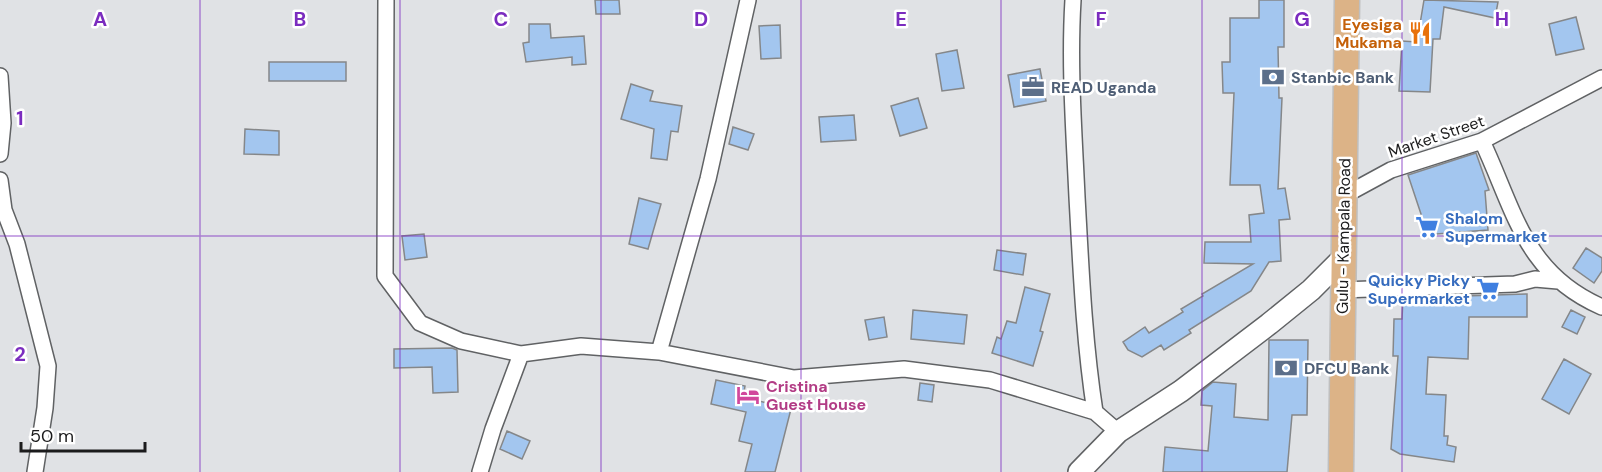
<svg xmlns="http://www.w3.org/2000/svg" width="1602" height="472" viewBox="0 0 1602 472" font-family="'DM Sans',sans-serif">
	<rect width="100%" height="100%" fill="#e0e2e5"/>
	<path fill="#a3c6ef" stroke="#858789" stroke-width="1.5" d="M595,0H619L620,14H596Z
		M1259,0H1284V47H1278L1279,98H1282L1278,189L1285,188L1290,219L1279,220L1281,261L1269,262L1251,291L1189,330L1191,333L1164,350L1161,345L1142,357L1128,350L1123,342L1145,327L1149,333L1183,312L1181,309L1203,296L1202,294L1253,264L1204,263L1205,242H1251L1249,215L1264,213L1260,185H1230L1234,93H1223L1222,62H1230V18H1259Z
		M1424,0L1498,2L1495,18L1444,7L1440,39H1433L1430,92L1399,91L1402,41L1417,42Z
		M1576,17L1584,49L1556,55L1549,24Z
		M529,24H550L551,38L584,36L586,64L572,65V57L526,62L523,43L529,42Z
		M780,25L781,58L761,59L759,26Z
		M957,50L964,88L942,91L936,54Z
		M269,62H346V81H269Z
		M1040,69L1046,101L1014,107L1008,75Z
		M631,84L653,91L650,101L682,106L678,132L671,131L667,160L651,158L654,129L621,119Z
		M918,98L927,128L900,136L891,106Z
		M854,115L856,140L821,142L819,117Z
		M733,127L754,134L748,150L729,144Z
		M245,129L279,131V155L244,154Z
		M1476,153L1489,190L1485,191L1488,230L1423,235L1421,214L1408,175Z
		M639,198L661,204L648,249L629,244Z
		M424,234L427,257L405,260L402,236Z
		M1586,248L1602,258V271L1594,283L1573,268Z
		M997,250L1026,254L1023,275L994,270Z
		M1025,287L1050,294L1040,331L1043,332L1033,366L992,353L997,337L1001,339L1007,321L1016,323Z
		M1527,294V317H1469L1468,359L1428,357L1426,394L1446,395L1444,436H1448L1447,445L1456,447L1454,462L1400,454L1391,449L1398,356H1393L1394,319H1402L1403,298Z
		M913,310L967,315L964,344L911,339Z
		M1571,310L1585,317L1577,334L1562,327Z
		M884,317L887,337L869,340L865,320Z
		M1269,340H1308L1307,415H1292L1287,472H1163L1165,447L1208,451L1212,406L1201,405L1202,391L1213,382L1236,384L1234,417L1268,420Z
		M452,348L457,350L458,392L433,393L432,367L394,368V349Z
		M1564,359L1591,374L1569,414L1542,399Z
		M716,380L745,386L743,397L791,409L775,472H745L752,444L739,441L746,412L711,404Z
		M920,383L934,385L932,402L918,400Z
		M507,431L530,441L522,459L500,449Z"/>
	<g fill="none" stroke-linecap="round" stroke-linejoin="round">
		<g stroke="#606264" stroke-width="18">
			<path id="street" d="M386,0L385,276L420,323L461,341L521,354L581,346L659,352L794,378L904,369L990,380L1095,412L1118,432
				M1073,0C1069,66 1074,131 1077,197C1081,269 1084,341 1095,412
				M0,76L3,123L0,154
				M1482,141C1515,211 1524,273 1602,307
				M0,180L4,210L17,244L48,366L45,408L35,472
				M1345,195L1391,170L1482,141L1602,78
				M1341,290L1515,284L1535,279L1558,281
				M659,352L708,179L748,0
				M480,472L493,429L521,354"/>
		</g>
		<g stroke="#606264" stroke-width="24">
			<path id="secondary" d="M1079,472L1118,432L1181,391L1269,324L1311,290L1342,259"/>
		</g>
		<g stroke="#bfbfbf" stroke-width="27">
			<path id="primary" d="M1341,472L1347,0"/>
		</g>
		<use href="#street" stroke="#fff" stroke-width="15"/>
		<use href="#secondary" stroke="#fff" stroke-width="21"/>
		<use href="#primary" stroke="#dcb387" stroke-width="24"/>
	</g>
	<path fill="none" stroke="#7b2cbf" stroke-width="1.5" stroke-opacity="0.55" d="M200,0V472M400,0V472M601,0V472M801,0V472M1001,0V472M1202,0V472M1402,0V472M0,236H1602"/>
	<defs>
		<g id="restaurant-bare" transform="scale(1.8)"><path d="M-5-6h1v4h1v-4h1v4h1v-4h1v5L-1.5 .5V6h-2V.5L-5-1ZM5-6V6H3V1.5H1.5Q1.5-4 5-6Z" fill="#e8710a" stroke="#fff" stroke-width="2.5" paint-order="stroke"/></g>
		<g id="bank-bare" transform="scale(1.8)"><path d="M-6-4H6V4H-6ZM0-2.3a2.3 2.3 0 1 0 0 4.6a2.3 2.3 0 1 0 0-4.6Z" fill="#5c6f8a" stroke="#fff" stroke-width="2.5" paint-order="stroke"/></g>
		<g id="office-bare" transform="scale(1.8)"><path d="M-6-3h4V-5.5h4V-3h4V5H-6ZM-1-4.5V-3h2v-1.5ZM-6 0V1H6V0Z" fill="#5c6f8a" stroke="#fff" stroke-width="2.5" paint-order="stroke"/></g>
		<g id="supermarket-bare" transform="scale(1.8)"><path d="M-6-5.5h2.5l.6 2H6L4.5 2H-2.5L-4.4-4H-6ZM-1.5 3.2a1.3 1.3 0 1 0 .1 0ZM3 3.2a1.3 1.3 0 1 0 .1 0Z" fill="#3f7fe0" stroke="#fff" stroke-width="2.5" paint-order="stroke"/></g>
		<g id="hotel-bare" transform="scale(1.8)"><path d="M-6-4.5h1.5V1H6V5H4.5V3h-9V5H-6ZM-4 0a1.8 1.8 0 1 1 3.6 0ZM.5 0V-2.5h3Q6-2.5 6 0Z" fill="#d1479c" stroke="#fff" stroke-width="2.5" paint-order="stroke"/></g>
	</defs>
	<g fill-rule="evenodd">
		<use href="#restaurant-bare" x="1420" y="33"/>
		<use href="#bank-bare" x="1273" y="77"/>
		<use href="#office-bare" x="1033" y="87"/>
		<use href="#supermarket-bare" x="1427" y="227"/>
		<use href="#supermarket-bare" x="1488" y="289"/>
		<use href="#bank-bare" x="1286" y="368"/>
		<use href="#hotel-bare" x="748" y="395"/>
	</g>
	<g text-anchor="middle" stroke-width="5" stroke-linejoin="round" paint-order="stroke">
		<g font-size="16" font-weight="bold" fill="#c56008" stroke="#fff" text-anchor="end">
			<text x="1402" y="30">Eyesiga<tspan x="1402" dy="18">Mukama</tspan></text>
		</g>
		<g font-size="16" font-weight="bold" fill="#4e5e75" stroke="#fff" text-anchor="start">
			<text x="1291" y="83">Stanbic Bank</text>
			<text x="1051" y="93">READ Uganda</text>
			<text x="1304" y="374">DFCU Bank</text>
		</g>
		<g font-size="16" fill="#1b1b1c" stroke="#fff">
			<text transform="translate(1436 136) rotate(-19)" y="6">Market Street</text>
			<text transform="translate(1343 236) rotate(-89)" y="6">Gulu - Kampala Road</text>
		</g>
		<g font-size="16" font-weight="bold" fill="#366cbe" stroke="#fff" text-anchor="start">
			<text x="1445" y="224">Shalom<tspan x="1445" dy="18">Supermarket</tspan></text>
			<text x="1470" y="286" text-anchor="end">Quicky Picky<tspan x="1470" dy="18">Supermarket</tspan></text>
		</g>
		<g font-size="16" font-weight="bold" fill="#b23c85" stroke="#fff" text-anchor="start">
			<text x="766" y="392">Cristina<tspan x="766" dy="18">Guest House</tspan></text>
		</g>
	</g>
	<g font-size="20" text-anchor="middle" font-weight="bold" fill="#7b2cbf" stroke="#fff" stroke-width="5" stroke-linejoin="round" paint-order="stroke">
		<text x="100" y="26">A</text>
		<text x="300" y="26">B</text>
		<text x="501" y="26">C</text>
		<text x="701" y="26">D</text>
		<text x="901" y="26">E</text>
		<text x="1101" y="26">F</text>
		<text x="1302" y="26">G</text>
		<text x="1502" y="26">H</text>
		<text x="20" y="125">1</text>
		<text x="20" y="361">2</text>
	</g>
	<path d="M21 442v9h124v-9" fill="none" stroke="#1b1b1c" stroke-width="3"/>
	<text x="30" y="442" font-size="18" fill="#1b1b1c" stroke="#ffffff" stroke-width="4.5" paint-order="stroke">50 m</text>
</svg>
